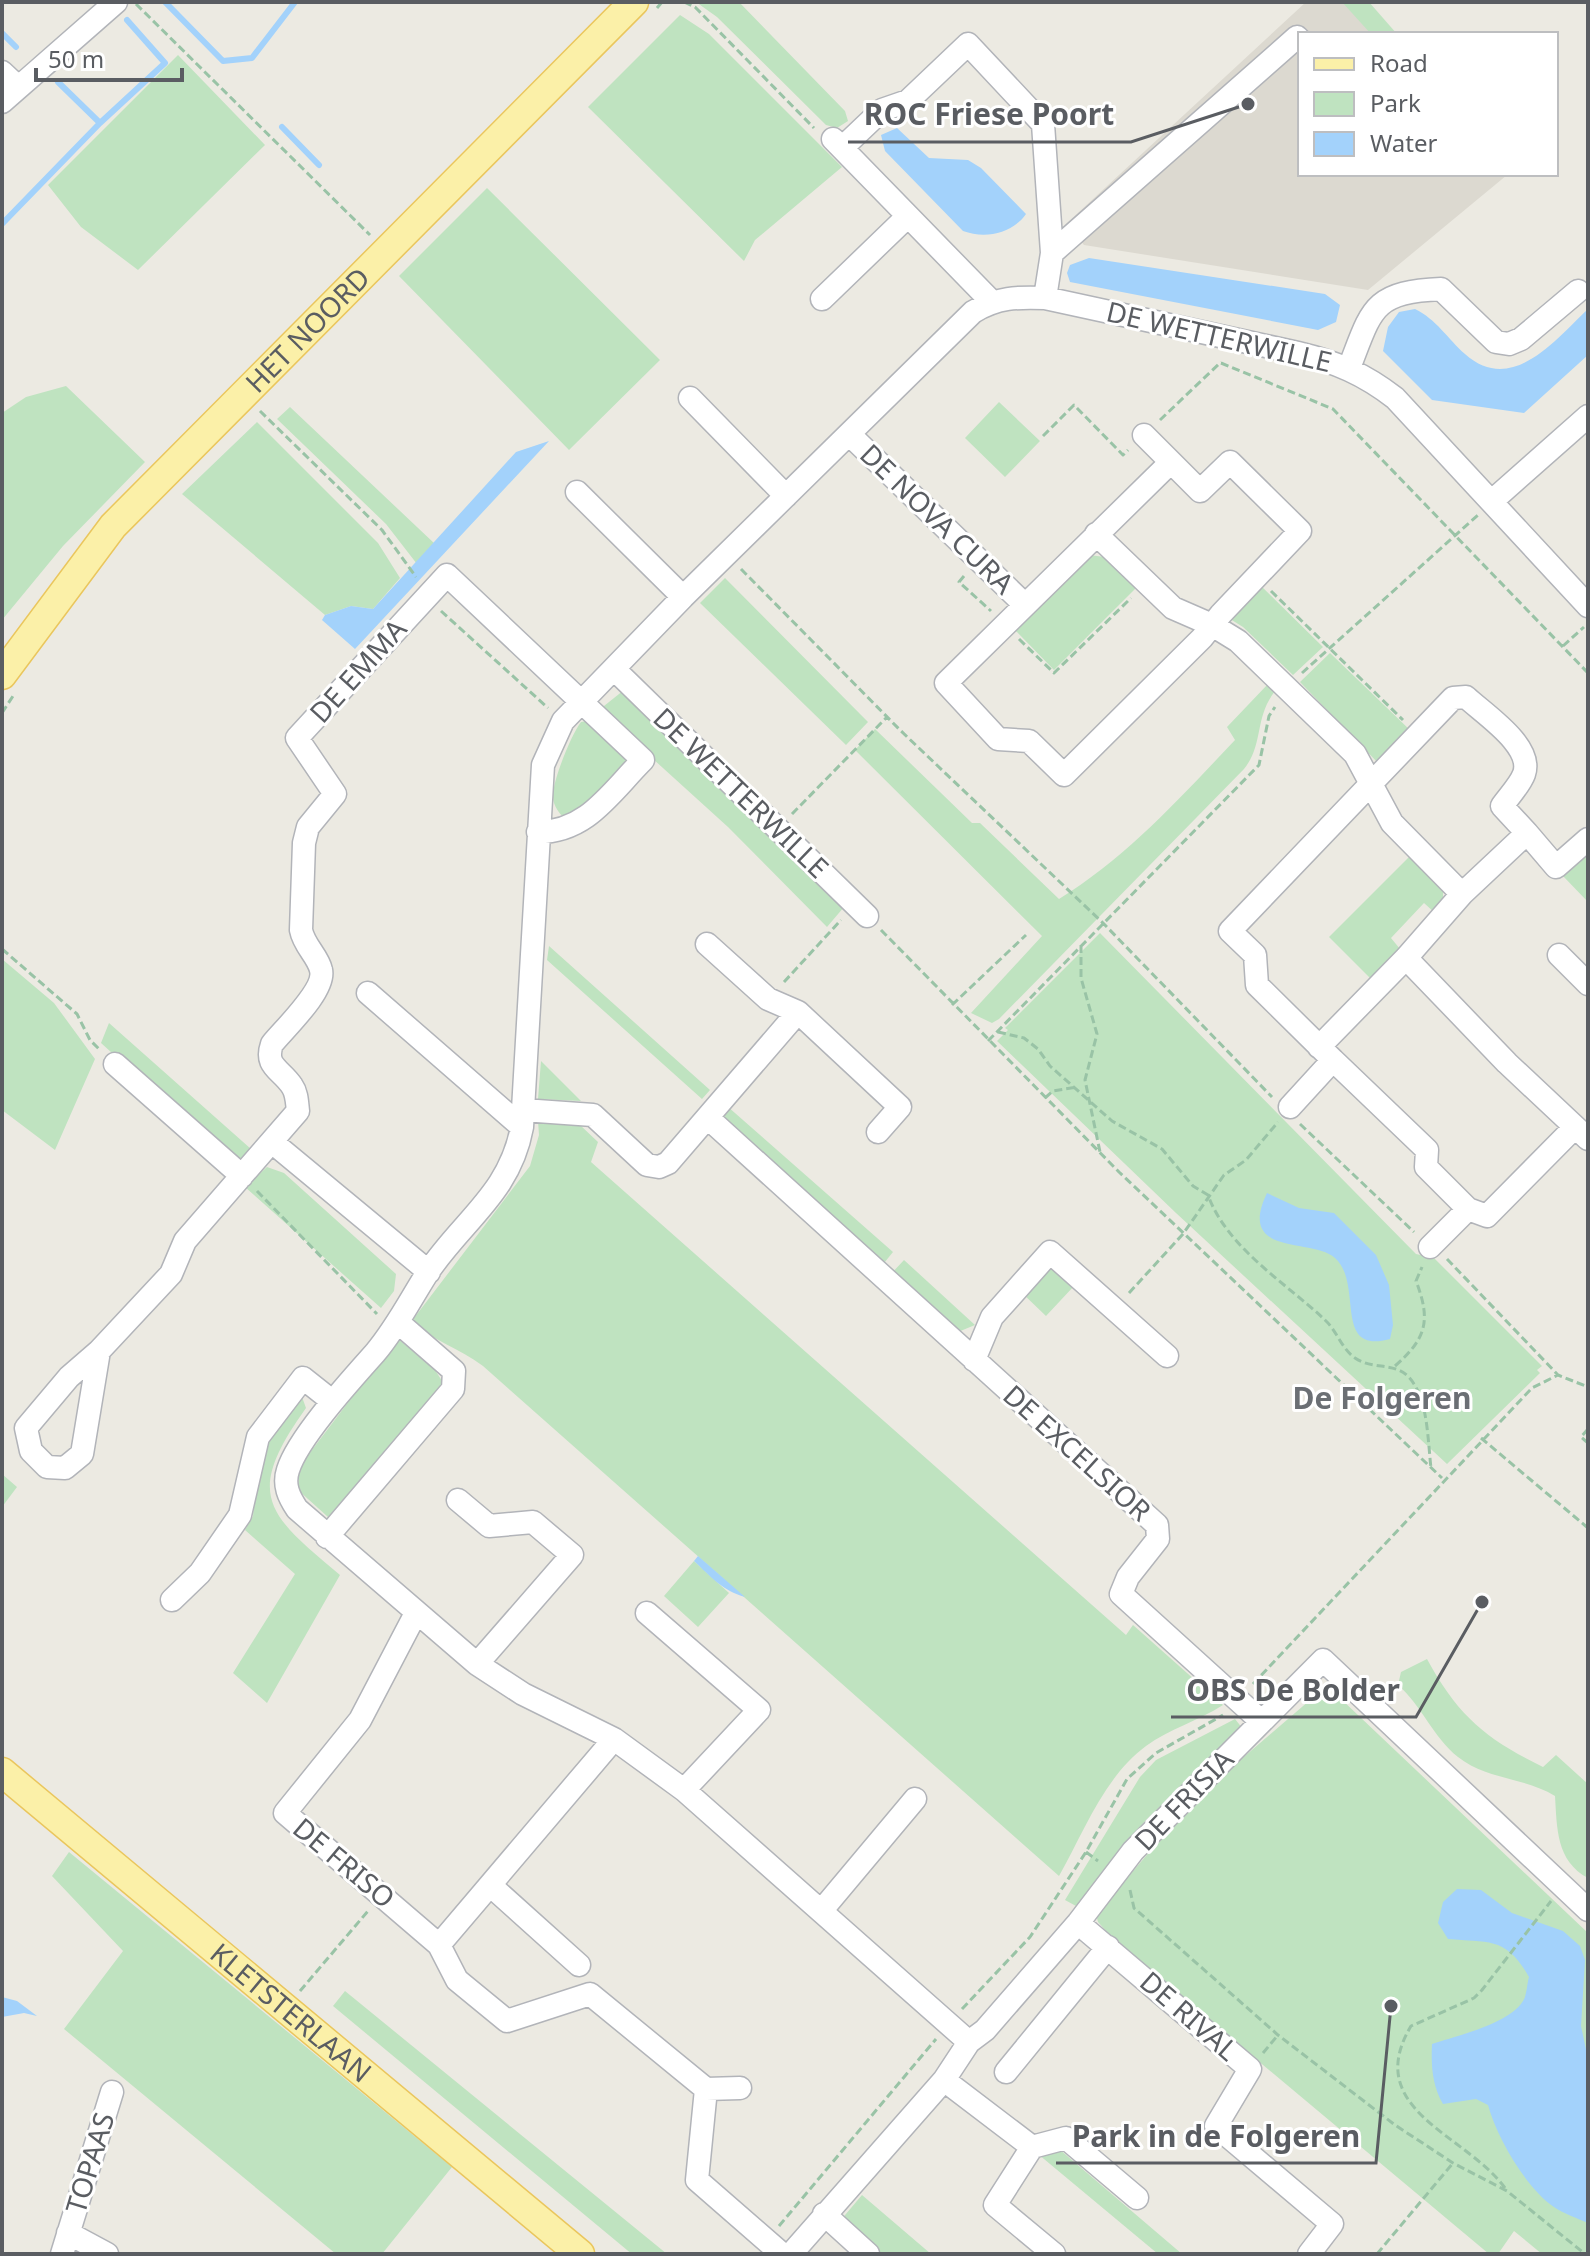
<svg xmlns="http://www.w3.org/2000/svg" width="1590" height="2256" viewBox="0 0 1590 2256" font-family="'Noto Sans',sans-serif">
	<rect width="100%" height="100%" fill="#eceae2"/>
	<path fill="#dcd9d0" d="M1306,2H1355L1383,34H1300V174L1507,175L1368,290L1084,245L1066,224Z"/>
	<path fill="#bfe3c0" d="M696,2H739L845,111L848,121L837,128L826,125L717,17Z
		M1342,2H1369L1397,34H1371Z
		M680,15L709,34L842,167L755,240L744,261L588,107Z
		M178,55L265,145L138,270L81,227L48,185Z
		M487,188L660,360L569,450L399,276Z
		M66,386L145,462L63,546L2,620V413L26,397Z
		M999,402L1040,441L1005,477L965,438Z
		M290,407L435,544L417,564L386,524L277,419Z
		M257,422L378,543L400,578L373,609L351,606L325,615L182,494Z
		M1089,555L1105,557L1137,587L1054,670L1012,627Z
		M725,578L868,722L846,745L700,603Z
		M1259,584L1323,647L1293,675L1243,627L1227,617Z
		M1330,653L1412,732L1379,764L1300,682Z
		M1268,684L1275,691C1254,718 1264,744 1244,769L999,1019L992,1023L971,1013L1042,936L855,750L875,729L972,823H980L1059,899C1127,857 1180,798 1235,740L1227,727Z
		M624,690L844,907L827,927L728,827L599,710Z
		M594,720L632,759L568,821C560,815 552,805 553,794C554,778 571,735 581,722Z
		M1588,852V902L1563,876Z
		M1412,854L1443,888V901L1435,913L1424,903L1391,938L1400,949L1374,982L1329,937Z
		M1100,933L1416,1254L1434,1258L1542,1366L1537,1370L1540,1373L1447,1464L1176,1213L997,1041L1008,1030L1005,1028Z
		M549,946L710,1090L702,1099L547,960Z
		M2,959L54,1003L95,1059L55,1150L2,1110Z
		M109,1023L251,1149L240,1162L225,1155L101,1043Z
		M541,1061L581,1101L538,1099Z
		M727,1106L893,1252L880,1268L728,1126L722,1114Z
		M567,1120L580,1125L598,1142L591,1162L1126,1635L1133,1625L1223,1705C1198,1721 1169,1729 1146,1746C1104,1777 1084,1832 1059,1876L483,1366C459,1348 434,1341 411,1322L530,1166L539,1135L538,1121Z
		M267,1167L284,1173L396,1274L394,1291L381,1308L245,1187Z
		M904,1260L975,1325L958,1332L889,1276Z
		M1049,1263L1074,1286L1046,1316L1021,1292Z
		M397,1338L435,1370L444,1384L328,1517L298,1490L299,1467Z
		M302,1397L306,1408C244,1495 266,1513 340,1575L267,1703L233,1673L295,1574L245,1530L253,1516L259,1448Z
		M2,1474L17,1487L2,1507Z
		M694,1561L729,1593L698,1627L664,1596Z
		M1427,1659C1458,1716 1486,1739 1543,1767L1556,1755L1588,1784V1878C1556,1861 1557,1828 1555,1796C1524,1777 1487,1780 1458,1757C1433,1737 1422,1706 1398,1685L1401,1672Z
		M1324,1692L1340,1698L1588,1933V2254H1542L1514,2231L1498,2254H1489L1116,1942L1098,1922L1096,1914L1196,1798L1317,1694Z
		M1235,1719L1243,1729L1146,1820L1076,1906L1065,1900L1140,1777L1156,1760Z
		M69,1852L452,2167L382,2254H336L64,2029L123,1951L52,1876Z
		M345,1991L667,2254H632L627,2250L333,2006Z
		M1059,2149L1182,2254H1158L1038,2154Z
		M862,2195L931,2254H879L840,2221Z"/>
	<path fill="#a3d2fb" d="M897,128L929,158L968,160L981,168L1026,214C1012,234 985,239 963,231L885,151L881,135Z
		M1089,258L1325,294L1340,305L1336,322L1318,330L1070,282L1067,273L1070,265Z
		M1415,309C1436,319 1448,339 1465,354C1512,396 1556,339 1588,309V355L1524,413L1432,400L1383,351L1388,327L1399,312Z
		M549,441L355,649L322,620L325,615L351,606L373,609L516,452Z
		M1267,1193L1299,1208L1334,1213L1376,1255L1389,1285L1393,1325L1390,1339C1332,1355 1364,1284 1335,1258C1313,1237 1236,1258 1267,1193Z
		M698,1556L745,1597C723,1591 710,1576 694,1561Z
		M1457,1889L1481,1890L1512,1913L1563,1931L1580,1946L1585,1960L1581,2026L1588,2059V2223C1577,2218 1564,2214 1554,2207C1526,2188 1497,2138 1488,2105L1476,2099L1443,2104C1432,2085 1431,2065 1432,2044C1456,2036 1509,2024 1523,2001C1527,1995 1527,1983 1529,1977C1506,1936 1489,1943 1448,1939L1438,1923L1443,1902Z
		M2,1997L17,2001L37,2016L24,2013L2,2017Z"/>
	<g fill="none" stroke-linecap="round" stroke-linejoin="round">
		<path stroke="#a3d2fb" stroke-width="6" d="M165,2L223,61L252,58L295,2
			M2,33L16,47
			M58,82L100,123L165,63L127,20
			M282,127L319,165
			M2,224L100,123"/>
		<g stroke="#b2b4b9" stroke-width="25">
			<path id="minor" d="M2,72L18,87
				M2,102L116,2
				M833,139L991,301
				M842,148L882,110L908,101L968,44L1043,124L1052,253
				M1045,298L1052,253L1297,37L1300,40
				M822,299L908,216
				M1349,368C1372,309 1372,292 1441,289L1496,342L1509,344L1521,339L1578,291
				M690,398L786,496
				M849,434L1024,604
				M1144,435L1200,491L1230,462L1300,531L1221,614L1202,638L1064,775L1029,741L998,739L946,683L1170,463
				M577,492L683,597L973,312C998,297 1017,297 1045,298L1298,353C1336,362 1364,374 1395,398L1588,606
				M1492,501L1588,416
				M1096,534L1173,608L1212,625L1238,641L1355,754L1392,823L1462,894
				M683,597L563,721L543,765L522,1127C510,1193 463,1220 428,1272C410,1300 397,1327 375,1353C351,1380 298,1438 288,1470C283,1485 289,1497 297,1509L477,1664L523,1694L614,1739L684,1790L969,2042
				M614,669L867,916
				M707,944L768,999L798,1012L900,1107L878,1132
				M1559,955L1588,984
				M1406,958L1507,1063L1588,1139
				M368,993L522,1127
				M1319,1047L1406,958L1462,894L1527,833L1556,867L1588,839
				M1333,1060L1257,985L1255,955L1230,931L1453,698L1466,697C1484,714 1534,746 1524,774C1520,785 1509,796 1502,806L1527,833
				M115,1064L242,1176
				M1290,1107L1333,1060L1427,1150L1426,1167L1468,1209L1487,1216L1575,1127
				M523,1110L593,1115L647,1165L659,1167L668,1163L798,1012
				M708,1118L1157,1525L1158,1539L1128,1577L1121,1594L1261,1721
				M272,1142L429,1272
				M1430,1247L1468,1209
				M99,1351L82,1454L65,1468L47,1467L31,1451L26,1428L69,1377L99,1351L171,1274L185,1241L298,1111C297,1103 297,1093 292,1086C281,1069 264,1067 272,1044C284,1029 326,990 321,970C318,956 304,946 301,930L304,843L308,827L335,794L297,738L447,575L643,760C610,793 587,832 538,832
				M974,1360L992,1317L1050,1252L1167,1356
				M458,1500L489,1526L533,1522L572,1555L477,1664
				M327,1537L453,1389L454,1371L400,1324
				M172,1600L200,1573L240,1515L258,1437L303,1378L332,1401
				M416,1613L360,1720L285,1813L439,1945L457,1980L507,2021L590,1994L706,2089L697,2180L782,2254
				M647,1613L759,1710L684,1790
				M490,1885L579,1965
				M822,1910L915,1799
				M1078,1923L1250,2069L1216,2126L1332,2224L1309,2254
				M439,1945L614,1739
				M1006,2072L1108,1947
				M944,2080L1032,2147
				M706,2089L740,2088
				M824,2214L868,2254
				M68,2233L107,2254
				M62,2254L112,2092
				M791,2254L944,2080L969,2042L985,2030L1078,1923L1133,1851L1323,1660L1588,1910
				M1054,2254L995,2205L1032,2147L1066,2138L1137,2198"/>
		</g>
		<g stroke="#eac65d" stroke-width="31">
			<g id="major">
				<path id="s1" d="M2,675L113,526L634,2"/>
				<path id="s2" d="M2,1772L580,2254"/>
			</g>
		</g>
		<path stroke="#99c3a6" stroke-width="3" stroke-dasharray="8 4" stroke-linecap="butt" d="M684,2L695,7L814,128
			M136,4L370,235
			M657,8L662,2
			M1221,363L1333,409L1588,673
			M260,411L382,530L416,577
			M1160,420L1221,362
			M1043,436L1074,405L1123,455L1128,450
			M741,569L901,731L1103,923L1272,1097
			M964,576L959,582L991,611
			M1271,591L1403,720
			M441,611L548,708
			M1019,639L1054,673L1131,598
			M1563,646L1584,627
			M1302,673L1478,515
			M2,713L13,696
			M792,814L887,717
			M881,930L1119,1172L1442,1478
			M1081,945V978L1097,1034L1085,1080L1100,1152
			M2,949L77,1014L90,1040L101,1051
			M784,982L841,920
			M952,1005L1026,935
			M998,1032L1024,1038L1038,1049L1050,1066L1112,1121L1162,1149L1193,1186L1208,1195C1227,1248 1286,1283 1325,1320C1337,1331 1341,1348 1355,1358C1376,1372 1399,1359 1414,1384C1428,1405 1428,1443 1431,1468
			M988,1041L1259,765L1269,716L1275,707
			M1045,1098L1053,1091L1077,1087
			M1300,1124L1414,1232
			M257,1191L377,1314
			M1447,1259L1558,1375
			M1129,1293L1183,1234L1224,1175L1246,1160L1278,1122
			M1395,1366C1427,1338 1431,1320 1416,1281L1422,1267
			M1588,1429L1581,1437L1588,1443
			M1481,1438L1588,1528
			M1253,1684L1532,1388L1558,1375L1588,1387
			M1086,1852L1098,1861
			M1130,1890L1134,1908L1278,2035L1395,2125L1453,2163L1507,2191L1585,2254
			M300,1991L368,1911
			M962,2009L1030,1937L1086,1852L1127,1779L1156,1753L1223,1715
			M1263,2053L1278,2035
			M1505,2188C1466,2134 1361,2110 1411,2026L1474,1998L1482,1990L1551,1901
			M779,2226L936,2039
			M1377,2254L1453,2163"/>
		<use href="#minor" stroke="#fff" stroke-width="22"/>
		<use href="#major" stroke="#fbf0a8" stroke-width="28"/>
	</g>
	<g text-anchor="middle" stroke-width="6" stroke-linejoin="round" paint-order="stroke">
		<g font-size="28" fill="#5a5d62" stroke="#fff">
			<text dy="10" stroke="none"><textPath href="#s1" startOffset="462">HET NOORD</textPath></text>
			<text transform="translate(1219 337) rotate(13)" y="10">DE WETTERWILLE</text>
			<text transform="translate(937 519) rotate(44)" y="10">DE NOVA CURA</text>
			<text transform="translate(358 671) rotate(-48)" y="10">DE EMMA</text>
			<text transform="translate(741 793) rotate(44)" y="10">DE WETTERWILLE</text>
			<text transform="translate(1077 1453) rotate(42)" y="10">DE EXCELSIOR</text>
			<text transform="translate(1184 1800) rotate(-46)" y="10">DE FRISIA</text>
			<text transform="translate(344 1863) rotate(40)" y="10">DE FRISO</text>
			<text dy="10" stroke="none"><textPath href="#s2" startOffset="376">KLETSTERLAAN</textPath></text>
			<text transform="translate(1189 2016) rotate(41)" y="10">DE RIVAL</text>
			<text transform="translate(90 2163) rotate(-73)" y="10">TOPAAS</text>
		</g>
		<g font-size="30" font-weight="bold" fill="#6b6f74" stroke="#fff">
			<text x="1382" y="1409">De Folgeren</text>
		</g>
	</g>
	<path fill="none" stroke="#5a5d62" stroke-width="3" d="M1248 104L1131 142H848M1482 1602L1416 1717H1171M1391 2006L1376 2163H1056"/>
	<g fill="#5a5d62" stroke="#fff" stroke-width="3">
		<circle cx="1248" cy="104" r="8"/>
		<circle cx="1482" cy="1602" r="8"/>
		<circle cx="1391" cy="2006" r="8"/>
	</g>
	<g font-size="30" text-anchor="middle" font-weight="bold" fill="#5a5d62" stroke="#fff" stroke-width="6" stroke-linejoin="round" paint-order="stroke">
		<text x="989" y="125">ROC Friese Poort</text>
		<text x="1293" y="1701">OBS De Bolder</text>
		<text x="1216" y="2147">Park in de Folgeren</text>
	</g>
	<rect width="1590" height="2256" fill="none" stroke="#5a5d62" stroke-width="8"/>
	<rect x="1298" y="32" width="260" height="144" fill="#ffffff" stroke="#bdbec0" stroke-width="2"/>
	<rect x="1314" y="58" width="40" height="12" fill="#fbf0a8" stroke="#bdbec0" stroke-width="2"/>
	<text x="1370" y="72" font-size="24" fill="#5a5d62">Road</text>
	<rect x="1314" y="92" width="40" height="24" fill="#bfe3c0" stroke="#bdbec0" stroke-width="2"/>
	<text x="1370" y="112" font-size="24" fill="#5a5d62">Park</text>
	<rect x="1314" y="132" width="40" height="24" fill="#a3d2fb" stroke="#bdbec0" stroke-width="2"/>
	<text x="1370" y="152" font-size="24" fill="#5a5d62">Water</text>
	<path d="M36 68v12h146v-12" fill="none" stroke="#5a5d62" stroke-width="4"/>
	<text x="48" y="68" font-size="24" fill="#5a5d62" stroke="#ffffff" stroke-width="6" paint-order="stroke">50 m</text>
</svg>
